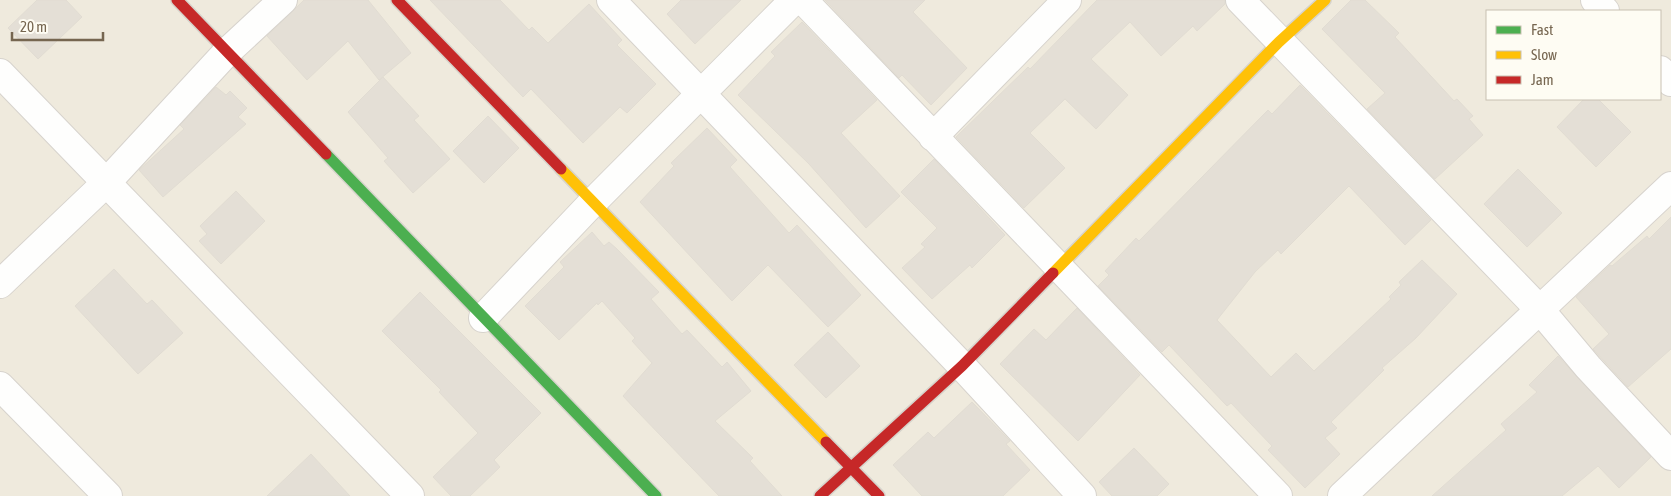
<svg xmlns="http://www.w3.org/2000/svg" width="1671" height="496" viewBox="0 0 1671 496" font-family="'Asap Condensed',sans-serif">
	<rect width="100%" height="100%" fill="#f8f7f0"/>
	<path fill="#efeadd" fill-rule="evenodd" d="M0,0H1671V496H0ZM1487,11H1660V99H1487Z"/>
	<path fill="#e4dfd6" stroke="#e1dcd2" d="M37,0H66L82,17L38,59L8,28Z
		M304,0H368L411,53L379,80L348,41L307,80L267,36Z
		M430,0H500L529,30L532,27L548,43L589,4L622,40L617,45L656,84L627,113L620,107L583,143L531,89L523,97Z
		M681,0H741L695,44L667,14Z
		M825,0H925L913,12L967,68L931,105L902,75L899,78Z
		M1097,0H1225V4L1197,31L1193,26L1161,56L1130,22L1091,59L1128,95L1096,129L1065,99L1030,133L1065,168L1024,208L956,137L1028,67L1030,69Z
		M1351,0H1365L1399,33L1395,37L1454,101L1457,99L1473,116L1469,119L1483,135L1435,179L1367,109L1385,93L1322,29Z
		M802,22L877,100L841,133L900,196L866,228L809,164L738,95L775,56L771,52Z
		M383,77L419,116L414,120L450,159L413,193L384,161L388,158L348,112Z
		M1300,85L1431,220L1405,245L1349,186L1281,254L1278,250L1255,272L1217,320L1271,377L1296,353L1314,371L1391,299L1389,297L1401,285L1399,282L1422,260L1457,294L1416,338L1382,368L1384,370L1331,422L1337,428L1325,438L1340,454L1305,488L1268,450L1272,446L1231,403L1227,406L1169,345L1162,352L1098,286L1109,275L1105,271L1136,238L1139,241L1268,110L1272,114Z
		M216,87L226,95L230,91L247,108L238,117L246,124L163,197L139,170L184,129L180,125Z
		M1584,99H1598L1631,132L1596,167L1557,127Z
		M488,116L519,148L484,183L453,151Z
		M707,128L737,160L730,167L789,233L797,225L861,295L828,327L768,265L732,301L640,202L674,166L671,163Z
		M934,159L1005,235L972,268L970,265L932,299L902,268L925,247L921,244L937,228L901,192Z
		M1518,169L1562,213L1527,247L1484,204Z
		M236,191L265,221L221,264L199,241L207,234L200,226Z
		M1671,217V349L1628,387L1593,349L1609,334L1576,297L1610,265L1612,266L1647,236L1649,239Z
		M592,232L604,246L609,242L617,249L659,292L651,299L682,334L687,330L722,367L727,362L751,391L715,421L753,458L750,461L782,496H719L636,410L623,396L652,363L632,341L635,338L602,301L598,305L597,303L559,340L525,306L564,267L560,262Z
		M114,269L147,304L152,300L183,333L138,374L75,306Z
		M420,292L541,413L494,460L500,467L470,496H451L433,477L478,433L439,392L441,390L382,331Z
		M1077,308L1140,375L1078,441L1000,364L1034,329L1046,340Z
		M828,332L860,366L826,398L794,365Z
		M1558,356L1651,457L1619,488L1598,466L1562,496H1432L1506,430L1501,424L1537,392L1529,385Z
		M972,402L1010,441L1006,444L1030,470L1003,496H922L893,465L928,432L934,438Z
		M1134,448L1169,484L1157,496H1112L1099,482Z
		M311,454L350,496H267Z"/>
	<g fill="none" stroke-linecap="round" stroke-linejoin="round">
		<g stroke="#d7d3cd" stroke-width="30">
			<path id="street" d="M611,0L962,366L1082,496
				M803,0L1278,496
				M1240,0L1541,311L1588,367L1671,456
				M1595,0L1605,11
				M1660,70L1671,82
				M0,73L410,496
				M933,137L1067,0
				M0,284L107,182L227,52L283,0
				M483,318L592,203L794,0
				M0,386L108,496
				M1342,496L1671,186"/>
		</g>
		<g stroke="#d7d4cc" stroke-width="14">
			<path id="fast" d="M326,154L656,496"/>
		</g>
		<g stroke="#d7d4cc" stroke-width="14">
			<path id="slow" d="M561,169L826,442
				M1053,273L1279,42L1325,0"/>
		</g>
		<g stroke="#d7d4cc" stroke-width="14">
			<path id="jam" d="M177,0L326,154
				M397,0L561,169
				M826,442L879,496
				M820,496L962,366L1053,273"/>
		</g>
		<use href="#street" stroke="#fefefd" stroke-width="28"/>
		<use href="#fast" stroke="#4caf50" stroke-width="11"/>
		<use href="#slow" stroke="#ffc107" stroke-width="11"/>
		<use href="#jam" stroke="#c62828" stroke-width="11"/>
	</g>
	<rect x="1486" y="10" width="175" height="90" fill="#fefcf3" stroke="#c8c0b2"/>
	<rect x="1496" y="26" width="25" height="8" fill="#4caf50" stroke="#c8c0b2"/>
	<text x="1531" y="35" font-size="15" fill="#766650">Fast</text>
	<rect x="1496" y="51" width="25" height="8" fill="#ffc107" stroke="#c8c0b2"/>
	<text x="1531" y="60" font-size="15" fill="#766650">Slow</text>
	<rect x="1496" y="76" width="25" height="8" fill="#c62828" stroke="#c8c0b2"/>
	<text x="1531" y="85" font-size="15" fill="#766650">Jam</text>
	<path d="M12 32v8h91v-8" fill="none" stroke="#766650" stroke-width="2.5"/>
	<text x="20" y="32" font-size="15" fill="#766650" stroke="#fefcf3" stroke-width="4" paint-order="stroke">20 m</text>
</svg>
